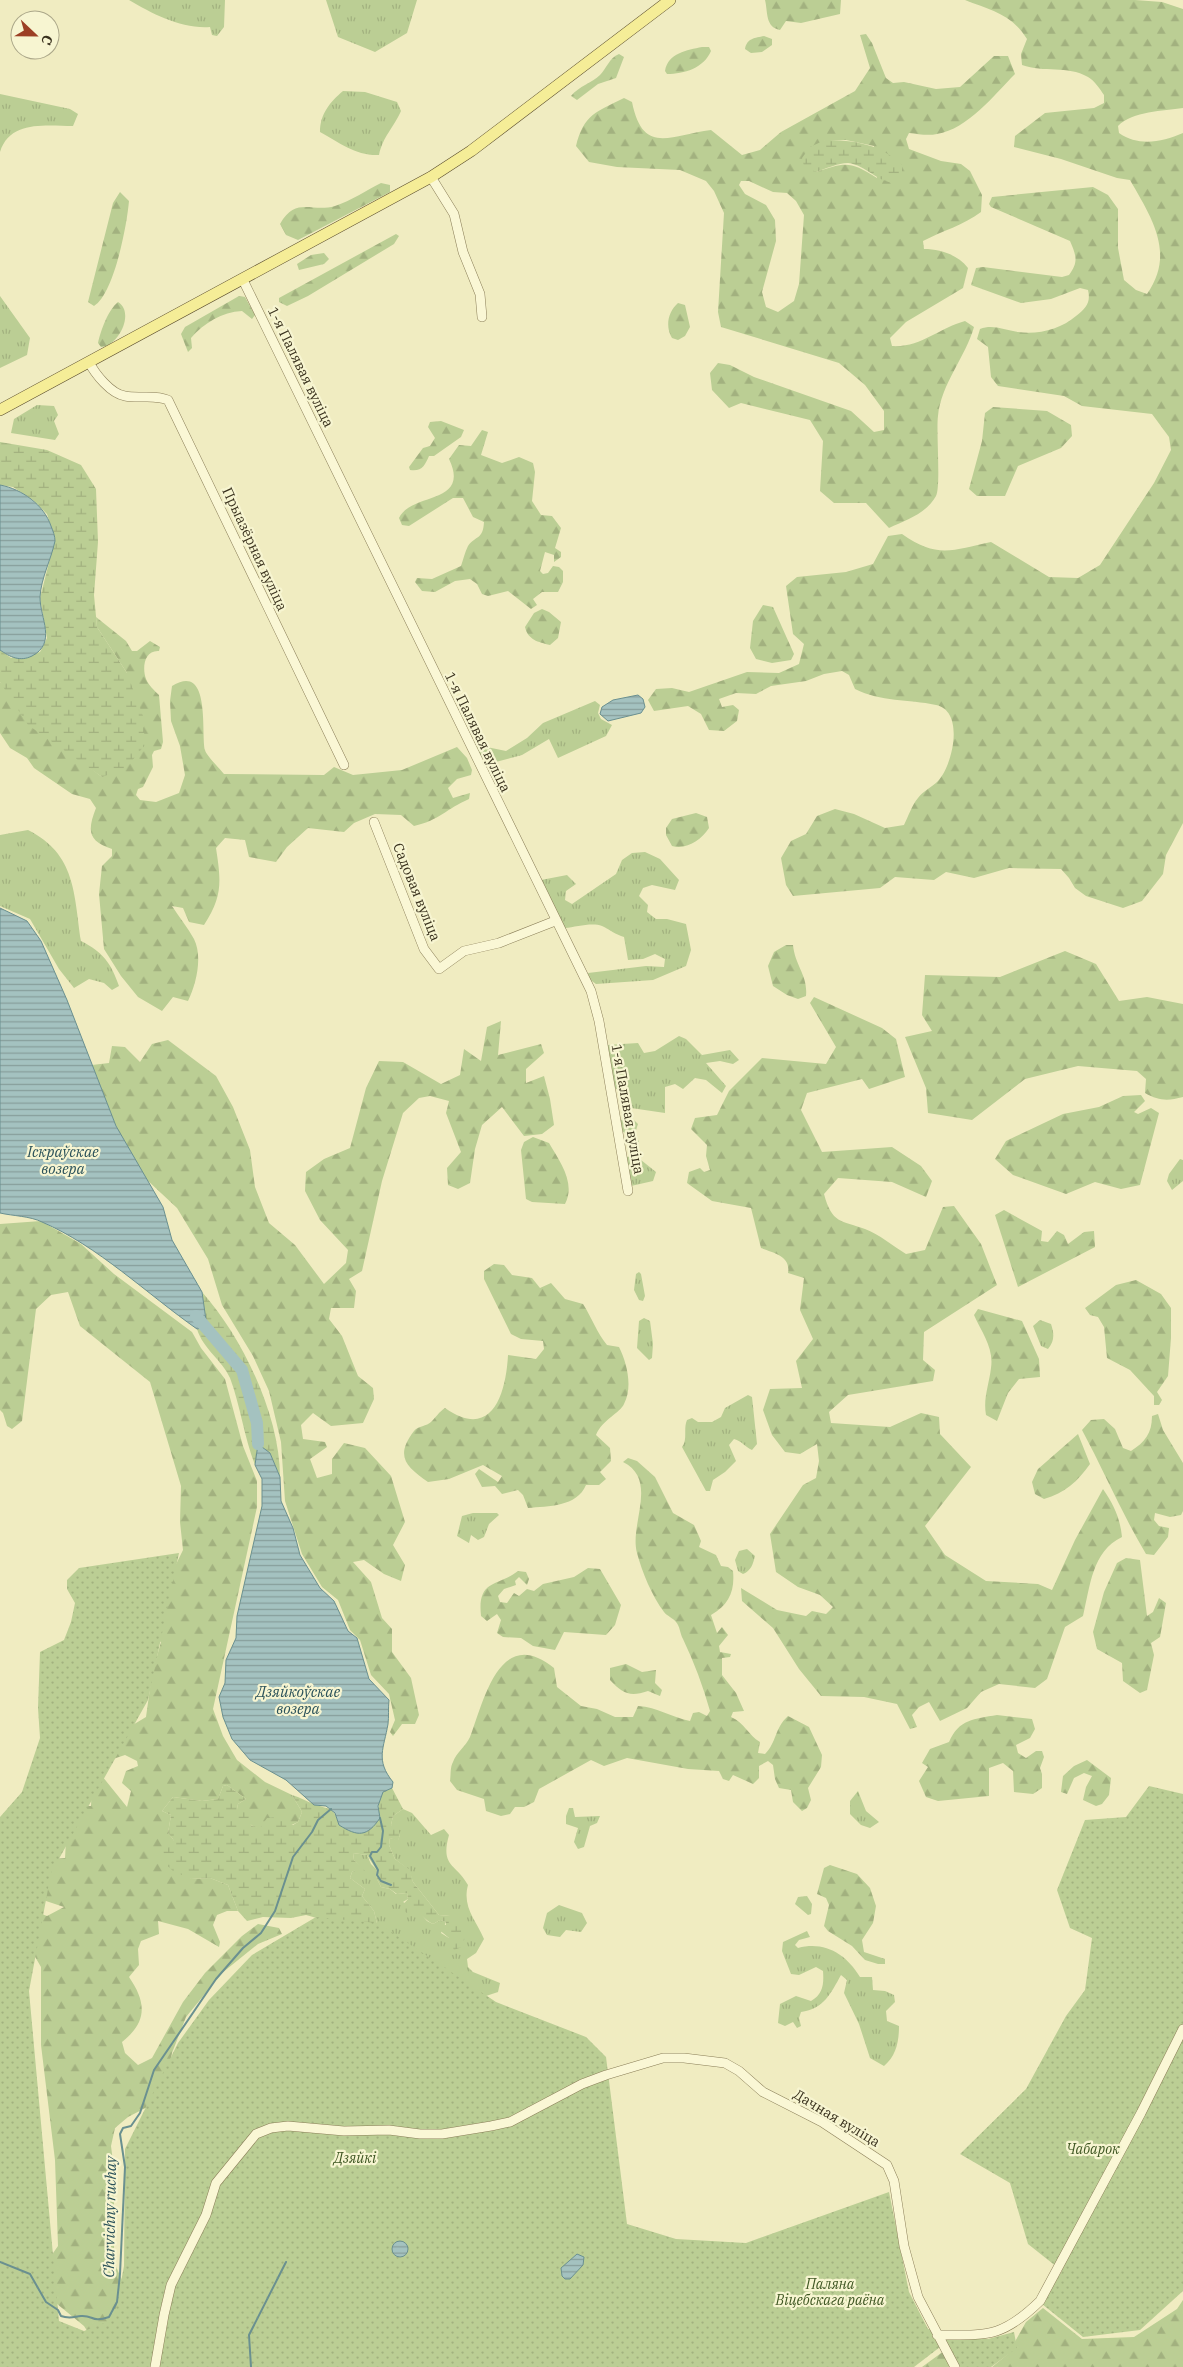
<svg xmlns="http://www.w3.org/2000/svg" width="1183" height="2367" viewBox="0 0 1183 2367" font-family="'IBM Plex Serif',serif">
	<defs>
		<pattern id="grass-tufts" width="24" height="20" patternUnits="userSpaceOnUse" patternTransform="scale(1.25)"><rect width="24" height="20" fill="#bbce94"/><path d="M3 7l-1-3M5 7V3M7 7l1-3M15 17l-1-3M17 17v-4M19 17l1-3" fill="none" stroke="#a2b17f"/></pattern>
		<pattern id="forest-firs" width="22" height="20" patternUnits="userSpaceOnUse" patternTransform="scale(1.25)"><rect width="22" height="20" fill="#bbce94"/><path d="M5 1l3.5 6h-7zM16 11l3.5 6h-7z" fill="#a2b17f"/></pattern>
		<pattern id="wetland-marsh" width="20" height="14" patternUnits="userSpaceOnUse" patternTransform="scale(1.25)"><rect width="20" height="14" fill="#bbce94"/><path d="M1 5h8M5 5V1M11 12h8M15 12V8" fill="none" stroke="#a2b17f"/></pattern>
		<pattern id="garden-dots" width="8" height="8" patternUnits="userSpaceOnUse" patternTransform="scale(1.25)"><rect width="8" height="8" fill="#bbce94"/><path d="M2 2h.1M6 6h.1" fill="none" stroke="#a2b17f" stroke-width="1.8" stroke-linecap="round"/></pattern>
		<pattern id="water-rules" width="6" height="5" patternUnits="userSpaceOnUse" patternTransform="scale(1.25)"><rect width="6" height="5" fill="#a4c2c0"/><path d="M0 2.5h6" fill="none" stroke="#879e9b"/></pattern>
	</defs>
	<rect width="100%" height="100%" fill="#f0ecc1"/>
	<path fill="url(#grass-tufts)" d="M129,0H225L224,27L217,36L212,35L210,27C181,29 153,14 129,0Z
		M326,0H417L407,33L375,52L338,37Z
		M343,91L365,92L397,102L401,111C393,129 383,136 379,155C356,156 340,143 320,132C320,114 330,102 343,91Z
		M0,94L70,109L78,114L73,126C46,126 10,120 0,152Z
		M0,296L30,338L27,355L0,368Z
		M37,405L54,406L58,415L54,421L59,434L55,440L11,433L14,419Z
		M595,701L600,705L598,713L601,719L612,725L606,736L558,758L549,739L522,755L492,763L477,755V745L506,751L527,738L543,723Z
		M28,830C76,854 74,894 81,941C103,952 111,963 119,986L112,990L104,983L89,979L74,988L59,969L30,919L0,906V835Z
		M645,852L660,859L679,880L675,890L652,885L643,888L639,896L648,905L647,912L656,919H667L686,924L691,950L686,966L653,980L596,984L589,979L588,973L646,966L664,967L665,959L655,954L643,959L628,960L624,937C616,935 609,929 602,926C592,922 576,927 565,928L541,880L567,875L576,884L566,891L565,900L572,904L616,874L622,860L632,853Z
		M679,1036L686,1039L702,1055L730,1050L739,1060L733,1064L720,1061L706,1063L726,1086L722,1093L706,1080L695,1078L683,1089L675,1084L665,1087V1113L631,1108L628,1093L614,1088L607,1045L638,1043L644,1053L655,1051Z
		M623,1117L632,1118L638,1124L635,1133L639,1142H630L628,1134L623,1132L620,1123Z
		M636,1156L656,1172L653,1181L631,1186L626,1157Z
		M1180,1159L1183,1160V1181L1172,1190L1167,1181L1169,1174Z
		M639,1272L641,1274L645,1296L643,1301L639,1300L634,1290L636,1274Z
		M644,1318L650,1321L653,1344L652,1358L649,1360L637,1348L639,1321Z
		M1040,1320L1051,1324C1054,1333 1055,1341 1048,1349L1041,1346L1033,1326Z
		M748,1395L752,1397L757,1444L752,1450C745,1447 742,1441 734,1439L729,1445L736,1461L725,1472L713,1480L710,1491H706L682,1447C688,1439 683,1429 687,1420L692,1418L698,1422H712L721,1417L725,1408Z
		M473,1513H497L499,1515L489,1524L484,1537L478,1540L471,1535L469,1543L457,1536L462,1516Z
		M747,1549L755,1556C753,1564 751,1571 743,1574L738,1571L735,1560L739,1551Z
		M858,1791L866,1811L879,1822L870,1828L861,1825L850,1814V1801Z
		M569,1808H573L575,1817L600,1816L597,1823L590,1826L584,1847L578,1849L574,1842L578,1828L566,1824V1816Z
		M403,1809L412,1813L431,1835L444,1829L449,1835C440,1867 456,1863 468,1885C462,1907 476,1920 484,1939L476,1953L467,1959L468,1967L473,1972L500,1983L498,1992L480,1998L380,1936L374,1911L362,1896L365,1889L350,1878L352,1872L360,1867L354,1860L353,1853L367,1855L371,1864L376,1869L377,1879L381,1887L390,1889L396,1894L407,1893L408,1899L403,1902L417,1909L427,1921L433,1924L440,1920L446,1922L441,1933L449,1938L450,1916L439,1915L413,1882L409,1870L395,1859L389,1845L390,1838L398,1840L400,1835L391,1825L393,1816Z
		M807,1896L812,1904L811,1914L808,1915L795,1904L798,1897Z
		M559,1905L582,1913L587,1923L581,1932L566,1930L560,1937L547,1935L543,1928L547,1913Z
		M807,1931L810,1937L799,1940L795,1945L798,1948C825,1941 846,1954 860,1977H872L873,1990L885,1991L894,1995L895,2002L886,2011L887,2021L899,2026C899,2042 896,2056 884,2066L870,2058L859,2024L844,1993L847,1980L841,1975C831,1993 824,2009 801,2012L799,2018L801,2026L797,2028L793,2022L785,2026L778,2023L780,2004L796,1996L811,2001C823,1994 824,1984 823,1971L816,1967L799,1975L791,1974L782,1951L783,1942Z"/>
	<path fill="url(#forest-firs)" fill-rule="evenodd" d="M765,0H841L840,14L801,23L786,21L780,30C765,27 768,12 765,0Z
		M965,0H1135L1162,2L1183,9V108C1163,111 1133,111 1118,126L1119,133C1139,147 1162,142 1183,133V823L1166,855L1163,874L1142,901L1123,908L1086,896L1075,888L1069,878L1061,869L1009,868L974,878L946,872L934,880L895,877L880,888L793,896L786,885L781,858L791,841L806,834L817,816L835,809L854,814L885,828L904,825C908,817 912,805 918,798C923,791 932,787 938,781C953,765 965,711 936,705C908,699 881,702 855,689L849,675L842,671L824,674L806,681L771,686L756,694L736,693L719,699L722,707L733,705L739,710L737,721L724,731L709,730L701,714L688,706L654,711L648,700L656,689L672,688L689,692L747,672L779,673L799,664L804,644L793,634L786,586L797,577L846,572L873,564L888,536L902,534C937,559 953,550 991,542L1049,577L1078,578L1100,565L1154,483L1171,450L1169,437L1152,414L1082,406L1064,396L998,386L991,377L988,347L977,339L980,329C993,324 1004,330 1018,332C1038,335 1061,329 1076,316C1086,308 1091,303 1088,290L1080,288L1051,299L1021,303L971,285L976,268L983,267L1062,277L1069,275C1079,262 1076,255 1070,241L991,207L989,204L992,197L1093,187L1108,195L1118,209V248L1124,280L1136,290L1147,294C1176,253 1151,217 1130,180L1117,178L1061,159L1014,147L1015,136L1045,113L1094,108L1104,103V95C1100,89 1094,80 1088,77C1067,65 1044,73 1022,65L1021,54L1027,39C1012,14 990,10 965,0Z
		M866,34L872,43L886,78L893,83L904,82L936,89L960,87L994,56H1008L1015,74C994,95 968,129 937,134C928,136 918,134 909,133L906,139L909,149L941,161L961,164L970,171L982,195L981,212C964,225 942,231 923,241L924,249C941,249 958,255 968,268L963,288L906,322L890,338L892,346C920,348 939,328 965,321L974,327C966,356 941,384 938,416C936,431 941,487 936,496C926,514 906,520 889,528L866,503H834L820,491L823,441L810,420L741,403L729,408L712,390L710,373L718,363L730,365L754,377L851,411L874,432L884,430V411L865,385L839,363L721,327L718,312L724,213L714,191L706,181L680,170L617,167L589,162L576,146C584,114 596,112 624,98L632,102C643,156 670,135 711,130L742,155L760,150L781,132L855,91L870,68L860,35ZM825,140H846L874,146L877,178C850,161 846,162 816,172ZM741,181H749L773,192L787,193L796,201L804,215L799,284L794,301L778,312L766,307L762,292L776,241L775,220L766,205L745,194L739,185Z
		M764,36L772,39V45L762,52L751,53L745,49C747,38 755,38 764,36Z
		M702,47H709L711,51C704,68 684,74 667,74L665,71C668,53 687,50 702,47Z
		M619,54L624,57L616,78L598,84L577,100L571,96C579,86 592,83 600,75C607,68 609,58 619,54Z
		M381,183L390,185V192L298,240L286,235L280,224C296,196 312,213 335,206C351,201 367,190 381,183Z
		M120,192L129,201C127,225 114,294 94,306L88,302L113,203Z
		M396,234L399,236L394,244L308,296L287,306L279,302V298Z
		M324,253L329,259L324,264L299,270L297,264L311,255Z
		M239,296L245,297L255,315L252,319L242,311C222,312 204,323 191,338L192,348L188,352L181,334L185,327Z
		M118,302C135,312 119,346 101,347L98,343C101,330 108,310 118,302Z
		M678,303L685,305L690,327L685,336L678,340L672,338C665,326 668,312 678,303Z
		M993,407L1047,411L1071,425L1072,436L1061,448L1018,466L1005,496H977L969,489L982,441L985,413Z
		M441,421L464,430L461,437L434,456H429C425,465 422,472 410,470L409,467L423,448L430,446L435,438L428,427L430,422Z
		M482,430L488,432L481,455L502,463L519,457L533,463L535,472L532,501L541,515L552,516L561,528L555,548L561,552V557L554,562V555L545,552L540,571L543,574L548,573L553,566L559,567L563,571V582L558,592H542L533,599L537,605L531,609L508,591L488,596L482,594L477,584L470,579L455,581L435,592L422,591L415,582L417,578L432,579L461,566C463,560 465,552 468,546C476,535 483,540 484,522L473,517L463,498H453L409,526L402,525L399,518C411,492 471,505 449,459L459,445L471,446Z
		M763,605L773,607L794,654L791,660L772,663L756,659L750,648L753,621Z
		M542,609L549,612L561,622L558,638L550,645C538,642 528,640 525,627L534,613Z
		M96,617L126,641L132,651H137L150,641L160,647L159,651C144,650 142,668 146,679C149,686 154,690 159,695L163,742L161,749L154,751L152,755L153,767L143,787L138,789L136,795L140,800L156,802L179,793L185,775L180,746L171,721L170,701L172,686C211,662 201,731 205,750C206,755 220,769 224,774L324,775L334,767L353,775L402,770L457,747L467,758L472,770L471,775L457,779L448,788L453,798L470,793L469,799C446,809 440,820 414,826L401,815L375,814L354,823L344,832L308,828L287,847L276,862L249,857L245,840L225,838L216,848C221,881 223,896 204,925L189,922L183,908L172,906C179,917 188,928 194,939C203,957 196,985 188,1001L173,997L162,1011L138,997L121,976L104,949L99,894L102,866L112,856V849C88,841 87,831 96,808L90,799L72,794L34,768L27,758L10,748L0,733V682L68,751L102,777L127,673L97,627Z
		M696,813L707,817L709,828C701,840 687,850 672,846L666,835V828L672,819Z
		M786,945H793C795,966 808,975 806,996L798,999L787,995L773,986L768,966L774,952Z
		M1065,951L1096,964L1119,1001L1147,997L1183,1004V1097C1168,1101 1159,1101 1145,1093L1146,1079L1137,1071L1078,1066L1025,1079L972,1120L928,1113L926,1088L905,1037L932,1031L922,1015L925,975L1000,977Z
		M814,997L882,1028L896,1039L905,1077L869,1089L862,1079L807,1093L801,1110L822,1152L892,1147L921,1166L932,1181L926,1197L892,1182L838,1178L824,1194C832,1224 841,1220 865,1229C879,1234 893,1246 906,1254L925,1250L943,1207L954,1206L981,1244L997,1285L924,1332L923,1360L935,1370L933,1381L848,1395L829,1412L831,1423L890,1427L921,1413L939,1417L940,1434L971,1467L925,1526L945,1555L986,1581L1038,1584L1052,1590L1075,1540L1103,1489C1114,1505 1120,1518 1122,1537C1092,1551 1090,1587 1083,1616L1065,1627L1047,1679L1035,1688L999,1684L981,1692L967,1708L940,1721L929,1702L919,1707L912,1715L917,1727L910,1729L897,1704L864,1697L821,1696L799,1669L773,1628L742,1601L741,1588L777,1610L806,1616L812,1611L826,1614L833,1607L820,1595L798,1587L776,1572L770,1534L803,1485L816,1478L819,1461L817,1444L800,1454L785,1452L772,1435L763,1410L770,1389L802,1388L796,1361L813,1339L800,1310L804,1278L788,1273C791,1256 774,1253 761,1248L751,1208L712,1201L687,1183L689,1172L700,1168L704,1172L710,1170L706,1156L707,1145L691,1129L695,1118L717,1115L729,1091L762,1058L826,1064L836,1047L810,1003Z
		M501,1021L498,1055L541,1044L544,1053L526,1069V1083L544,1076L550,1099L554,1125L542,1134L524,1136L502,1107L482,1125L475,1149L470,1183L458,1189L448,1185L447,1168L461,1152L446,1113L449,1101L430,1096L419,1098L403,1113L382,1181L362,1271L349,1279L356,1291L354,1308H331L329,1319L342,1336L358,1376L373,1388L374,1399L363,1423L331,1426L313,1413L301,1425L303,1439L325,1442L327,1447L310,1459L317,1478L332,1474V1459L344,1443L365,1448L391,1476L405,1522L393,1545L405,1565L401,1581L384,1574L364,1560L353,1562L371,1582L382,1618L392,1629V1652L411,1678L419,1715L415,1724H402L393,1736L390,1732L395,1720L389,1694L371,1675L360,1640L350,1630L338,1600L322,1587L302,1554L285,1501L281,1442L269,1391L253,1356L222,1305L208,1259L177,1208L146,1179L116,1126L92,1065L109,1063L112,1046L125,1047L140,1062L152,1044L168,1040L216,1076L233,1107L250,1150L255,1187L269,1223L295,1245L324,1284L346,1263L348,1250L320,1220L305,1191L306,1172L324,1159L350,1148L366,1088L379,1061L403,1062L441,1084L460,1075L464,1049L481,1061L487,1027Z
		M1141,1095L1145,1101L1134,1112L1138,1114L1151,1108L1159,1113L1140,1185L1121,1189L1095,1182L1066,1194L1013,1175L995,1159L1006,1141L1063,1114L1099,1107L1123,1096Z
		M533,1137L549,1143C560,1162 576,1183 565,1204L532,1202L526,1199L521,1150L524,1142Z
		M1004,1210L1042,1231L1041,1241L1048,1242L1057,1231L1064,1235L1068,1244L1084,1232L1094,1231L1095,1247L1018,1287L995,1215Z
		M41,1221L81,1244L114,1274L192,1332L201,1348L225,1379L243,1446L257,1481V1507L213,1709L223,1736L237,1760L265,1782L292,1795L302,1812L298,1822C291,1827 262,1831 254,1827C249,1824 242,1814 237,1809L238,1804L246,1799L227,1785L223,1786L218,1799L202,1801L173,1797L162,1811L171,1815L168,1833L173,1839L191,1879L210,1878L228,1885L238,1911H227L217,1915L213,1925L220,1942L219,1947L188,1929L158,1921L159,1934L141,1941L138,1949L139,1965L129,1977C147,2003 147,2022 122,2042L125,2053L138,2065L152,2058L183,2002L205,1973L242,1936L258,1924L279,1928L282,1934L258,1944L222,1973L186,2017L172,2053L165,2090L153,2104L128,2117L115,2128L111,2146L114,2169V2262L130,2298L127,2315L91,2337L84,2326L51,2299L46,2263L58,2246L55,2160L41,2045V1967L34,1955L21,1906L47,1916L64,1907L34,1897L39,1860L65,1858L68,1806H91L92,1783L102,1776L127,1807L131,1791L122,1783L126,1771L138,1766L137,1761L125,1755L107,1761L131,1726L146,1717L152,1674L161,1642L143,1632L183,1550L180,1522L181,1486L150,1382L80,1326L68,1292L51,1295L36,1309L22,1421L12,1429L7,1426L3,1413L0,1410V1224Z
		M494,1264L504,1265L512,1275L532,1278L540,1288L551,1283L565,1299L583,1304C592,1318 597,1333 607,1345L619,1347C627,1363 633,1387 624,1404C620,1413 602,1420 596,1435L610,1448L611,1461L600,1472L606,1479L599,1485H586C577,1507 548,1506 528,1508L523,1495L518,1490L502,1494L495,1486L482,1487L475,1474L479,1469L498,1482L502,1476L483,1465L449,1479L428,1482C407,1467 394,1457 414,1431C418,1426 427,1426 431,1422C436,1417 439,1412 445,1408C492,1441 506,1394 508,1355L536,1359L544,1349L543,1341L521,1339L511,1334L484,1279V1271Z
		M1136,1280L1161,1294L1171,1308V1338L1168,1376L1157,1392L1162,1400L1159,1405H1154V1396L1130,1370L1107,1358L1104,1327L1098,1317L1090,1315L1085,1308L1116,1285Z
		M978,1309L1022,1321L1039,1359L1040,1377L1019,1379L1008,1393L997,1421L986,1415C983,1398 989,1385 991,1368C994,1348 982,1333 974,1315Z
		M1158,1414L1163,1430L1183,1463V1511L1181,1515L1170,1517L1155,1513L1154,1520L1159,1526L1169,1528L1168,1537L1154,1555L1146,1554C1122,1514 1104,1471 1082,1430L1091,1420L1104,1419L1115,1429L1123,1448L1131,1451C1145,1442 1152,1433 1152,1416Z
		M1078,1434L1090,1464C1077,1482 1065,1493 1044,1499L1035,1494L1032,1482L1038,1469Z
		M628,1458L637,1461L655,1477L673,1513L694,1525L701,1541L699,1547L716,1555L721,1566L728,1567L733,1571C735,1591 729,1605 711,1615L717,1633L722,1627L728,1635L719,1646L720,1652L731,1654L730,1657L722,1658V1675L736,1693L744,1711L733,1712L731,1717C745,1723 748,1735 760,1742L758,1753L765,1754C777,1742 774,1729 788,1716L809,1727L822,1755L821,1767L808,1788L811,1800L807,1808L802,1811L793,1802L791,1790L779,1788L775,1779L773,1765L768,1761L759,1766V1778L753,1784L733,1775L729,1781L723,1779L719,1771L688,1769L627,1758L604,1766L591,1760L539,1789L534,1802L524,1807H515L510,1814L501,1816L486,1811L484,1799L457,1790L450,1781C451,1775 450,1767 453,1762C456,1753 466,1746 470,1737C484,1700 500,1624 554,1668L557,1687L581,1706L597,1709L615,1717H633L638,1706C658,1707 670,1717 690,1721L693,1713L699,1712L707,1716L710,1711C703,1686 694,1662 683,1639C680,1634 680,1626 676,1622C673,1618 667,1616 664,1612C652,1596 642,1572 637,1553C629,1524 659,1480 623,1462Z
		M1126,1558L1140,1560L1147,1616L1153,1612L1159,1598L1166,1603L1160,1637L1151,1643L1154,1655L1147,1690L1140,1693L1123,1681L1122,1663L1097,1649L1093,1632L1104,1592L1117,1563Z
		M588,1568L600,1569L621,1605L615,1625L606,1635L564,1632L555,1650L533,1646L521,1638L503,1637L497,1633L501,1620L497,1614L487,1621L481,1616C477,1579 497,1587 518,1571L526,1572L529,1579L527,1585L519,1577L515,1581L516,1585L504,1589L498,1596L500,1602L507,1603L514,1593L519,1596L527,1589L534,1591L543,1584L574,1577Z
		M626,1664L642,1672L656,1670L655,1683L662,1690L660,1696L648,1691C630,1697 623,1694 610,1680V1668Z
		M997,1715L1032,1719L1035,1729L1030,1738L1016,1745L1018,1753L1026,1758L1036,1751H1042L1044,1757L1040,1768L1042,1774V1788L1033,1794L1014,1792L1013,1771L1003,1763L989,1768V1796L938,1801L926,1797L919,1781L928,1767L922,1763L930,1749L949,1742C959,1719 974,1719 997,1715Z
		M1087,1760L1111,1778L1109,1795L1102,1804L1096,1806L1083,1800L1086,1787L1092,1776L1084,1773L1074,1778L1067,1794L1061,1792L1063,1776L1074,1766Z
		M830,1865L857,1874L870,1888L876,1906L873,1923L862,1940L864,1952L885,1959V1964H878L865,1960L852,1946L828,1931L824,1926L829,1905L826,1898L817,1894L824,1868Z
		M1183,2300V2367H992L1008,2354L1026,2322L1043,2308L1082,2339L1134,2337L1177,2309Z
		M944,2351L955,2367H922Z"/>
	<path fill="url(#wetland-marsh)" d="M825,140C853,140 881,144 902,165V176L896,183C878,183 866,165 848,163C838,163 825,169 816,172L804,166L802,158L810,147Z
		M0,442L47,450L81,465L96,489L98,542L94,595L97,627L127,673L143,716L145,745L126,768L102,777L28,725L0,682V650L11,658L40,652L47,638L40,598L55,539L47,514L33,500L13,487L0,485Z
		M202,1292C243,1338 280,1416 280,1477L270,1453L258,1445L255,1465C244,1437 240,1404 230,1378C222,1360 203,1349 197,1329L207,1327Z
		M227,1785L246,1799L238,1804L237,1809L251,1810L248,1820L252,1826L260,1828L267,1818L279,1817L293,1825L298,1822L302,1812L292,1795C300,1797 307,1802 314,1804C331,1811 333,1805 339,1825L380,1818C378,1808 378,1801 383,1792L392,1788L403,1809L393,1816L391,1825L398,1828L400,1835L398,1841L390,1838L389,1845L395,1859L410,1870L413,1882L439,1915L450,1916L465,1937L462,1947L454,1950L449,1938L437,1928L440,1923L446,1925V1922L440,1920L433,1924C424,1920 420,1911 411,1908L407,1913L400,1908L408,1899L407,1893L397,1894L390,1889L381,1887L377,1879L376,1869L367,1855L353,1853L354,1860L365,1871L362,1875L356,1870L352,1872L350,1878L365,1889L362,1896L374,1911L380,1936L306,1915L291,1918L263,1917L247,1921L238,1911L228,1885L210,1878L191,1879L173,1871L160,1859L159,1851L174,1845L173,1839L168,1833L171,1815L162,1811L173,1797L202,1801L218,1799L223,1786Z"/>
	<path fill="url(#garden-dots)" d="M179,1553L148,1700L51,1873L29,1991L59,2321L84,2331L114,2319L124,2266L125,2149L178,2043L209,2000L252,1955L316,1917L378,1923L496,2002L586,2037L606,2057L627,2224L676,2239L746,2243L889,2192L909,2292L928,2329L988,2339L1014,2332L1017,2348L991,2367H958L940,2347L914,2367H0V1817L22,1792L40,1738L38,1708L40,1652L64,1640L71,1622L75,1603L67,1589V1580L79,1568Z
		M1149,1786L1183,1794V2291L1140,2330L1083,2337L1042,2304L1062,2271L1028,2244L1010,2183L960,2154L1026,2089L1066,2016L1085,1990L1092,1938L1070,1928L1057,1890L1085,1820L1126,1817Z"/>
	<path fill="url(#water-rules)" stroke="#6a9090" d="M0,485C22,489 44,505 51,526C53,531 55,536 55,541C51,560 41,578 40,597C40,618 57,643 32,656C20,662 10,657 0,650Z
		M638,695L643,699L645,707L641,713L608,721L600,714L602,707L613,700Z
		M0,908L27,921L41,941L67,1000L116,1126L163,1207L172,1240L202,1292L207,1327L197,1329C147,1294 98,1246 42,1222C30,1216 13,1216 0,1213Z
		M258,1444L270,1453L280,1477L281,1501L293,1528L300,1555L320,1588L334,1601L348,1631L357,1638L369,1679L389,1700C388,1708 389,1717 388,1724C384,1748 375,1760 393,1782L392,1788L383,1792L378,1806L380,1818C367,1837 358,1837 339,1825L335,1813L326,1806L314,1805L286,1780L250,1760L232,1739L223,1717L219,1697L225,1683L226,1660L236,1638L237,1616L262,1506V1479L255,1465Z
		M392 2249a8 8 0 1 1 16 0a8 8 0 1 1-16 0Z
		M577,2254L584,2257L583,2265L570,2279H565L562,2276L561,2268Z"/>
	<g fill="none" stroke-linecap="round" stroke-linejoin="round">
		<path stroke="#6a9090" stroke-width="2" d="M380,1818L383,1831L381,1847L377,1852H372L370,1856L378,1870L377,1875L381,1881L391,1885
			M0,2262L30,2274L46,2302L58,2310L61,2316C69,2319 73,2317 81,2316C94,2315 91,2323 109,2317L117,2302L120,2274L125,2167L120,2134L123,2128L131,2126L140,2113L154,2070L216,1979L243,1948L261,1933L275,1911L293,1857L312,1832L318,1820L331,1809
			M251,2367L249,2335L286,2262"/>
		<path stroke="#a4c2c0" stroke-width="12" d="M196,1316L242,1370L257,1423L258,1444"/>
		<g stroke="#8a7e58" stroke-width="10">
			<path id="minor" d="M431,177L454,214L463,252L480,294L482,317
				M243,280L591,991L599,1021L628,1191
				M89,362C95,374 111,394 125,396C140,399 154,394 168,400L344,765
				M374,822L424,949L439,969L464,951L499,943L555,921
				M937,2335C988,2335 1002,2338 1040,2301L1141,2113L1183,2029
				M155,2367L164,2315L171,2285L206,2215L216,2183L256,2134L271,2128L288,2126L344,2131L389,2130L420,2134H442L491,2126L510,2122L582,2084L606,2075L663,2058H684L725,2063L739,2071L763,2092L822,2122L887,2165L894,2181L904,2246L918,2297L955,2367"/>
		</g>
		<g stroke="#584a2c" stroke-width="12">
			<path id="major" d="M0,410L431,177L471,151L670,0"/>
		</g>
		<use href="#minor" stroke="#faf7d5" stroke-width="9"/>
		<use href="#major" stroke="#f5ed97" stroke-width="11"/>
	</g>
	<g text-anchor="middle" stroke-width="4.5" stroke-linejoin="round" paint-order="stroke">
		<g font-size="14" fill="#39311d" stroke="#f7f5d1">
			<text transform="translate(301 367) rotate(64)" y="5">1-я Палявая вуліца</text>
			<text transform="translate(255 549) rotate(65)" y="5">Прыазёрная вуліца</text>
			<text transform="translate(478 732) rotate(64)" y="5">1-я Палявая вуліца</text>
			<text transform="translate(417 892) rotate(68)" y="5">Садовая вуліца</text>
			<text transform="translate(628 1109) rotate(80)" y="5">1-я Палявая вуліца</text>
			<text transform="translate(837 2118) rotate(31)" y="5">Дачная вуліца</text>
		</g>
		<g font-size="14" font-style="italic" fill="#3e5622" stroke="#f7f5d1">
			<text x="1093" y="2154">Чабарок</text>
			<text x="355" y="2163">Дзяйкі</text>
			<text x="830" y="2289">Паляна<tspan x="830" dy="16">Віцебскага раёна</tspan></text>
		</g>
		<g font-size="15" font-style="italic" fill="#2b525a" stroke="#f7f5d1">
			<text x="63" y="1157">Іскраўскае<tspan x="63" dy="17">возера</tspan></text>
			<text x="298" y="1697">Дзяйкоўскае<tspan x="298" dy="17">возера</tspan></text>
			<text transform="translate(110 2217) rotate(-89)" y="5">Charvichny ruchay</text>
		</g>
	</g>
	<g transform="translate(35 35) rotate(112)"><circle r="24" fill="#f7f5d1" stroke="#aba789"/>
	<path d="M0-4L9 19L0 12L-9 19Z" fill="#9c3f25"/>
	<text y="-8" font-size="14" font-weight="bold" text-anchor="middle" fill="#39311d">С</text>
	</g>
</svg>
